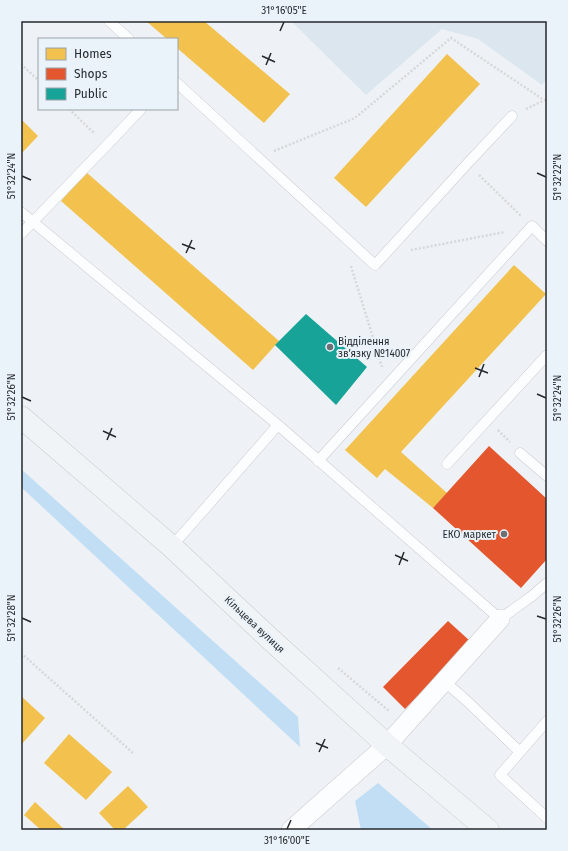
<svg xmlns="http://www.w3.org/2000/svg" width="568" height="851" viewBox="0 0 568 851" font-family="'Fira Sans',sans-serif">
	<rect width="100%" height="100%" fill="#eef2f6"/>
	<path fill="#dce6ef" d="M291,21H547V79L542,85L478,39L442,29L366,95Z"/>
	<path fill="#c1def5" d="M21,469L298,717L300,747L21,487Z
		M378,783L433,830H361L355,801Z"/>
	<path fill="#f2c14e" d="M146,21H204L290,94L264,123L177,48V39H167Z
		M447,54L480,84L366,207L334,178Z
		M21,119L38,136L21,154Z
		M86,172L279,341L253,370L61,201Z
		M514,265L546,294L401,452L447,493L433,508L385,469L377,478L345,450Z
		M21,696L45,718L21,745Z
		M69,734L112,772L86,800L44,763Z
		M128,786L148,807L123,830H115L99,813Z
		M35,802L65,830H41L24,815Z"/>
	<path fill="#e4572e" d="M489,446L547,499V559L521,588L433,508Z
		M448,621L470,641L405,709L383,687Z"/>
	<path fill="#17a398" d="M306,314L367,367L336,405L275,345Z"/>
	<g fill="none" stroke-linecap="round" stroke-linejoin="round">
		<g stroke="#c9cccf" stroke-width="11">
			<path id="service" d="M109,21L129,39
				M177,83L375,265L467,164L512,116
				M21,212L278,425L500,619L532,596L547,583
				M21,234L107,145L141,109
				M520,453L547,476
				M318,461L532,226L547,241
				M447,464L547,355
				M171,546L181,536L278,425
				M444,681L468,702L520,752
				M547,721L500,775L547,818"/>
		</g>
		<g stroke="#c9cccf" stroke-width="20">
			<path id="minor" d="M291,830L387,745L500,619"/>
		</g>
		<g stroke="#c9cccf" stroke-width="23">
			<path id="secondary" d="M21,417L171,546L268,637L387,745L488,830"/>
		</g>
		<path stroke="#d6d8d9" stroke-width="2.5" stroke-dasharray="2 2" stroke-linecap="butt" d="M21,64L39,81
			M69,109L95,134
			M526,109L547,99
			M274,151L355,118L451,38L544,100
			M479,175L521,216
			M411,250L505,232
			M351,266L382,367
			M498,430L510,442
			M21,653L133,753
			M338,668L389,711"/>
		<use href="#service" stroke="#fcfdfe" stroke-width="10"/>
		<use href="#minor" stroke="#fcfdfe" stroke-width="19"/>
		<use href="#secondary" stroke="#f1f4f6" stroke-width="22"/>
	</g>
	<path fill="none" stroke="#26292c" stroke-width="1.5" d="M280,31L284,22M262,56L275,62M266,65L271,53M537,173L546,177M22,176L31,180M182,244L195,249M186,253L192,240M475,368L488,373M479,377L484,364M537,394L546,398M22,397L31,401M103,431L116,437M107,440L112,428M395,555L408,561M399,565L404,552M537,616L546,619M22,618L31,622M316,743L328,748M319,752L325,739M287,829L291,820"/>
	<g fill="#6c6f73" stroke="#eaf3fa" stroke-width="1.5">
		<circle cx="330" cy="347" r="4"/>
		<circle cx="504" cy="534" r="4"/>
	</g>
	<g text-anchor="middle" stroke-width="4" stroke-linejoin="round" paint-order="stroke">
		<g font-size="10" fill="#26292c" stroke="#eaf3fa" text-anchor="start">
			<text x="338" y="345">Відділення<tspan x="338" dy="12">зв’язку №14007</tspan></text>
			<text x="496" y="538" text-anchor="end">ЕКО маркет</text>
		</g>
		<g font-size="10" fill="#26292c" stroke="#eaf3fa">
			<text transform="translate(255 624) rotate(43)" y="4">Кільцева вулиця</text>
		</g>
	</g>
	<rect width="568" height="851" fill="none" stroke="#eaf3fa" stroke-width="44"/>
	<rect x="38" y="38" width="140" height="72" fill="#eaf3fa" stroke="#9ca2a8"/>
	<rect x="46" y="48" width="20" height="12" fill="#f2c14e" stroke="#9ca2a8"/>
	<text x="74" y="58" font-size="12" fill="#26292c">Homes</text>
	<rect x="46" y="68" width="20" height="12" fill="#e4572e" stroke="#9ca2a8"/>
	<text x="74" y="78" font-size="12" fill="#26292c">Shops</text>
	<rect x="46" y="88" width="20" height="12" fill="#17a398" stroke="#9ca2a8"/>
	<text x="74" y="98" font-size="12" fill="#26292c">Public</text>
	<rect x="22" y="22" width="524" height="807" fill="none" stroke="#26292c" stroke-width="1.5"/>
	<g font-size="10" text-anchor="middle" fill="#26292c">
		<text x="284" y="14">31°16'05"E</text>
		<text transform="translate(11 176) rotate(-90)" y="4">51°32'24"N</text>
		<text transform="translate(557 177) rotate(-90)" y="4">51°32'22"N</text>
		<text transform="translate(11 397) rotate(-90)" y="4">51°32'26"N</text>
		<text transform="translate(557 398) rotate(-90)" y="4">51°32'24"N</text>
		<text transform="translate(11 618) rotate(-90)" y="4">51°32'28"N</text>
		<text transform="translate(557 619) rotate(-90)" y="4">51°32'26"N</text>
		<text x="287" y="844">31°16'00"E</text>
	</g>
</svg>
